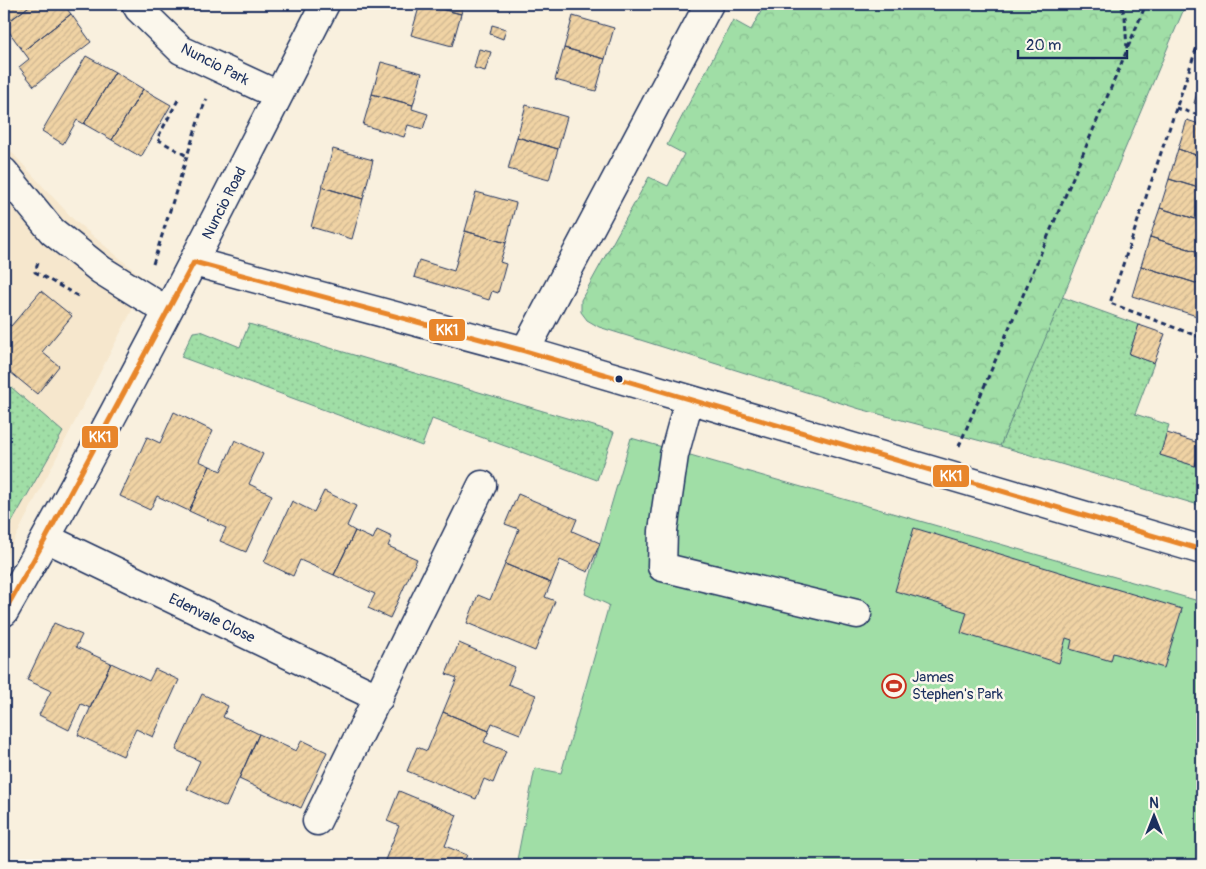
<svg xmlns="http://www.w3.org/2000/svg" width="1206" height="869" viewBox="0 0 1206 869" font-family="Pangolin,sans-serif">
	<defs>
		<pattern id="grass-dots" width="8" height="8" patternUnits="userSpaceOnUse" patternTransform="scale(1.25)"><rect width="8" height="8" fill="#a0dea6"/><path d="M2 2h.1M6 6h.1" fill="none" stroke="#89bf91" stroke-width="1.8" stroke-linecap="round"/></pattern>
		<pattern id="park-crowns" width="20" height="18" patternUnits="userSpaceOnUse" patternTransform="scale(1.25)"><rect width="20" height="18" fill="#a0dea6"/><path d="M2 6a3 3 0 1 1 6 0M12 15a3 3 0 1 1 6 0" fill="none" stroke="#89bf91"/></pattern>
		<pattern id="building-hatch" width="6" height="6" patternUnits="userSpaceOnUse" patternTransform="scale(1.25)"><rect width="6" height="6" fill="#f0d3a4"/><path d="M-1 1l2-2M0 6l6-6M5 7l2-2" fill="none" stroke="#cdb590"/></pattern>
	</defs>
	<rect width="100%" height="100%" fill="#f9f0de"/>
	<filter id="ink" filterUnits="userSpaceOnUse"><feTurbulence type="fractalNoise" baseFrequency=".02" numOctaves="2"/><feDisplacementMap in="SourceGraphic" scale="10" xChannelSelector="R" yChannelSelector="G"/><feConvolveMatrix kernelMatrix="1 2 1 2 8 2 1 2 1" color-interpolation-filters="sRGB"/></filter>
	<g filter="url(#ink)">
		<path fill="#f6e7cd" d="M4,144L74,220L147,281L4,560Z"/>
		<path fill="url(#grass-dots)" stroke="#5e8682" d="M1062,297L1139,325L1129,354L1154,363L1135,414L1169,425L1160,455L1202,468V506L1000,446Z
			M249,324L614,432L597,480L432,419L422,446L181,357L193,332L201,331L240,347Z
			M4,381L63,432L4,536Z"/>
		<path fill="url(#park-crowns)" stroke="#5e8682" d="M765,4H1186L1000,446L860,409L599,327L587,320L581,312V300L649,177L668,186L684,154L667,145L733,20L751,30Z"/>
		<path fill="#a0dea6" stroke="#5e8682" d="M631,438L1202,602V865H516L535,768L561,773L609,605L585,594Z"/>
		<path fill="url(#building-hatch)" stroke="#1b2f5e" d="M4,4H32L4,25Z
			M32,4H63L71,14L23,51L4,25Z
			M420,4L461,14L452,46L411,35Z
			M424,4H464L461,14Z
			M71,14L91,42L34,86L19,67L29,59L23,51Z
			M573,16L614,28L605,59L564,48Z
			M492,25L506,29L503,39L490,34Z
			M564,48L605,59L596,91L555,80Z
			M479,49L491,52L485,71L474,68Z
			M86,56L115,72L84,124L77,120L63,144L42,131Z
			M381,62L422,73L413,105L372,94Z
			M115,72L143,89L112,140L84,124Z
			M1202,77V106L1194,103Z
			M143,89L171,105L141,157L112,140Z
			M372,94L413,105L412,109L428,114L423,129L408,125L404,137L363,125Z
			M526,105L567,117L558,149L517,137Z
			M1187,120L1202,125V157L1178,149Z
			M517,137L558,149L549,180L508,169Z
			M333,149L373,160L363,199L322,187Z
			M1178,149L1202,157V189L1169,179Z
			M1169,179L1202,189V221L1160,208Z
			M322,187L363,199L352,239L311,227Z
			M476,192L516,203L506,243L465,231Z
			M1160,208L1202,221V253L1150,237Z
			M465,231L506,243L500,262L506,264L498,293L492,291L489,300L414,277L419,260L454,271Z
			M1150,237L1202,253V285L1141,266Z
			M1141,266L1202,285V299L1197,316L1132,296Z
			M4,285L9,290L4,297Z
			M41,291L72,316L42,352L59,366L37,394L4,367V320L11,326Z
			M1139,325L1165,334L1154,363L1129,354Z
			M174,412L213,431L199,461L210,466L189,511L157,496L150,510L120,496L147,437L160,443Z
			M1167,433L1202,444L1195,466L1160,455Z
			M235,440L263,454L249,484L272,495L246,552L220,541L226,528L189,511L210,466L221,471Z
			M324,491L356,506L347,526L355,531L334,575L300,560L293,576L264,562L292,501L314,512Z
			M518,494L577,519L572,531L600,543L588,572L560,560L551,583L505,564L519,529L505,524Z
			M914,528L1182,609L1164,668L1113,653L1111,661L1070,649L1072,640L1066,638L1059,663L961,633L967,612L895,591Z
			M377,530L392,537L388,546L417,559L390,618L368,608L375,594L334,575L355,531L373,539Z
			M505,564L551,583L545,597L555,601L535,651L467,623L478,595L490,600Z
			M54,623L82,635L76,647L111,663L90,708L81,704L69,730L39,715L51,691L27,680Z
			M459,643L515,667L508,684L536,695L520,734L492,723L489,731L443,712L457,678L446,674Z
			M111,663L149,681L155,669L179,680L153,737L136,729L123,756L78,735Z
			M202,694L228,706L223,717L259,734L226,807L187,789L200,761L176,750Z
			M443,712L489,731L484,742L506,751L493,783L484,779L476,799L407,771L417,747L427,751Z
			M259,734L296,751L302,740L327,752L301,808L239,779Z
			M399,791L457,815L445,846L467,855L462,865H397L385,860L399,826L387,821Z
			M385,860L397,865H383Z"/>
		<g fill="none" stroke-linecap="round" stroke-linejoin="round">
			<g stroke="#1b2f5e" stroke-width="31">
				<path id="minor" d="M136,4L139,9L181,50L278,95
					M4,172L52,231L101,270L167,311
					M194,262L525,351L1202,550
					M525,351L709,4
					M689,400L674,455L663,531L662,567L857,614
					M46,538L379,698
					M4,612C118,413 221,208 325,4
					M317,821L482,485"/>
			</g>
			<path stroke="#1b2f5e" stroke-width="3" stroke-dasharray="5 4" stroke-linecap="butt" d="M1202,32L1110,303L1202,338
				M1128,47L1146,4
				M178,100L157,139L187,156
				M1176,108L1202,116
				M38,263L35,272L78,296
				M153,264L201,112L207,99
				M959,446L1127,50L1125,17L1121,4"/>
			<use href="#minor" stroke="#fbf7ec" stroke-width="28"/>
			<g stroke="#fbf7ec" stroke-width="9">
				<path id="bus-1" d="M194,262L525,351L1202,550
					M4,612L46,538L194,262"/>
			</g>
			<use href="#bus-1" stroke="#e8862c" stroke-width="5"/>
		</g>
	</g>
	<defs>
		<g id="stadium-ring" transform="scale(1.25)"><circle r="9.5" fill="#fbf7ec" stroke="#c8321e" stroke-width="1.5"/><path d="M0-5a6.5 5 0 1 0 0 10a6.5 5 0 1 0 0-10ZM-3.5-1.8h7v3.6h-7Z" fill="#c8321e"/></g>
	</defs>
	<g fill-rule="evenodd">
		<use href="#stadium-ring" x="894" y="686"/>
	</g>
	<circle fill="#1b2f5e" stroke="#fbf7ec" stroke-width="2" cx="619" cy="379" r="4.5"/>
	<g text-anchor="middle" stroke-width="5" stroke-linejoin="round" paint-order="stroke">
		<g font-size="15" fill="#1b2f5e" stroke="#fbf7ec">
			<text transform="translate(215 64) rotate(27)" y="5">Nuncio Park</text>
			<text transform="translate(224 203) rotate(-63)" y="5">Nuncio Road</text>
			<text transform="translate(212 618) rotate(26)" y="5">Edenvale Close</text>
		</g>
		<g font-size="15" fill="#1b2f5e" stroke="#fbf7ec" text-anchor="start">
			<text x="912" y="682">James<tspan x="912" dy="17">Stephen's Park</tspan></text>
		</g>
	</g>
	<g stroke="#fbf7ec" stroke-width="2">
		<rect x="428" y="318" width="38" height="24" rx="5" fill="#e8862c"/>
		<rect x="81" y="425" width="38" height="24" rx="5" fill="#e8862c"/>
		<rect x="932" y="464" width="38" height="24" rx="5" fill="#e8862c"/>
	</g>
	<g font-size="14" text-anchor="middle" font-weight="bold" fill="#fff">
		<text x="447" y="335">KK1</text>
		<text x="100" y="442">KK1</text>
		<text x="951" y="481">KK1</text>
	</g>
	<rect width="1206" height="869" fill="none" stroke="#fbf7ec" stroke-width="20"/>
	<rect x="10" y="10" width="1186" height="849" fill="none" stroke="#1b2f5e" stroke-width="2" filter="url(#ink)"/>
	<g transform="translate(1154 816)" stroke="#fbf7ec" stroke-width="4" paint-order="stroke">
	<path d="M0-4L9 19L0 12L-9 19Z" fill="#1b2f5e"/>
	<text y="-8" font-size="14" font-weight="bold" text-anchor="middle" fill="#1b2f5e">N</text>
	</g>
	<path d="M1018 50v8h109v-8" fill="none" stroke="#1b2f5e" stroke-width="2.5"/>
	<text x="1026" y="50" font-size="15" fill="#1b2f5e" stroke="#fbf7ec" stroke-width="4" paint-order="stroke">20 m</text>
</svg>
